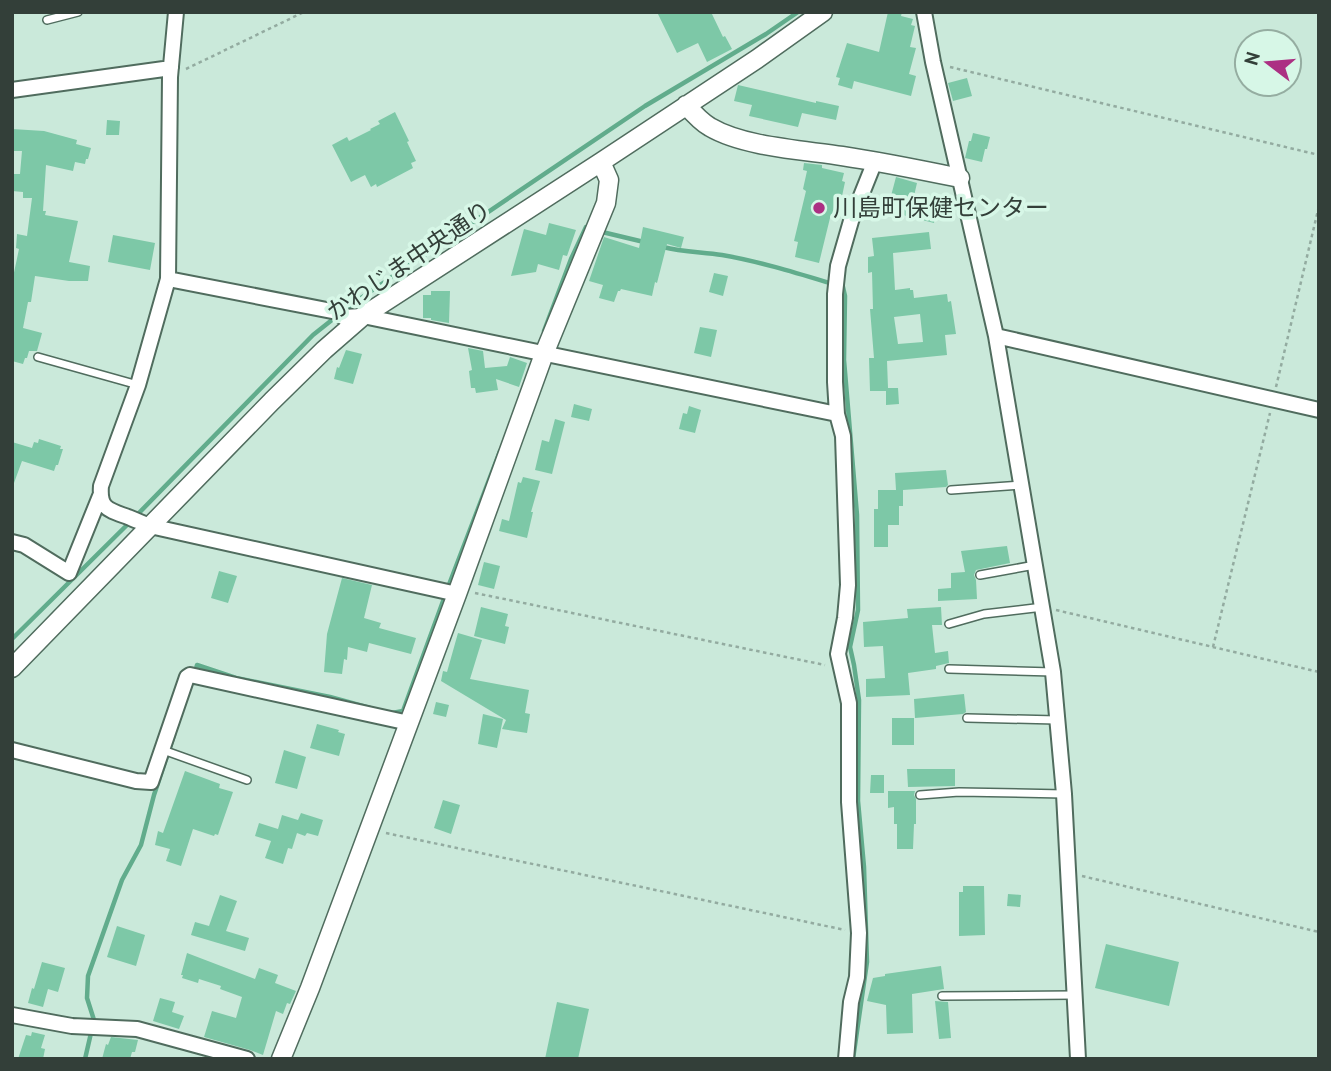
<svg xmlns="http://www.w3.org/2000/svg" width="1331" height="1071" viewBox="0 0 1331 1071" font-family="'PT Sans','Noto Sans JP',sans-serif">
	<rect width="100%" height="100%" fill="#cae9da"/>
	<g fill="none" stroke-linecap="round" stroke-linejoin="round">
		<path stroke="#61ac8c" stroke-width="4.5" d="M598,231L644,242
			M663,247C682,252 702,252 722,255C763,262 803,275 843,287L845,296L844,360L857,515L858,610L850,647L854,665L859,700L858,801L864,867L867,962L853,1059
			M544,331L571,259L586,227L590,228
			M136,516L313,335L352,304L645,106L766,34L798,12
			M12,639L130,522
			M195,673L197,665L236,678L330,697L370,708
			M392,713L403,711L450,582L500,451
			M85,1059L94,1020L87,998L88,976L122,880L141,845L154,795L174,735"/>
	</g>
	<path fill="#7dc8a7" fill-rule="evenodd" d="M657,12H711L723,37L725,36L732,49L707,62L698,43L677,53Z
		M888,12H902L901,16L913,19L911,25L915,26L910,47L916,48L909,74L916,76L911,96L854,81L852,89L838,85L840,78L836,77L847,43L879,52Z
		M967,78L972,96L953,101L948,83Z
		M738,85L816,103V101L839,106L836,120L802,113L798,127L749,116L752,105L734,101Z
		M395,112L409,141L407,142L416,161L411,163L413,168L377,187L376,184L371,187L365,175L351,182L332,145L347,137L349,141L371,130L370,129L380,124L378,121Z
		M107,120L120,121L119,135H106Z
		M12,129L44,131L77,140L76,144L91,148L88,159H86L85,164L75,162L73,171L46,165L43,211H46L45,215L78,221L69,262L90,266L88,281H69L35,276L31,302H28L23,328L42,333L37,351H29L27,358H25L23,364L12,361V282L19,249L16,248L17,234L27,236L32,198H23V192L12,191V174H20L22,151H12Z
		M973,133L990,137L987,149H985L982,162L965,158L969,141H971Z
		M804,163L822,165V168L844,173L842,181L845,182L841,201L838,200L834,215L831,214L819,263L795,257L798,242L794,241L806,191L803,189L807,171L803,170Z
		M896,177L917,183L913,200L937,202L934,223L887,211Z
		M549,223L576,230L567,256L563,255L559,270L538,264L536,272L511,276L524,229L546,235Z
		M643,227L684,237L681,248L667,244L657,283L655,282L652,296L621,289L620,291H618L614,302L599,298L603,285L589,281L604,237L639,248Z
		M929,232L931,249L893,253L895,290L910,288V290H913L914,298L947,294L948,302L951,301L956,334L945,335L947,355L887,361L888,388H898L899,404L886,405V391H870L869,358H874L870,309H873L872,272L868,273V257L874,256L872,238ZM920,314L923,342L898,344L894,317Z
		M113,235L155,243L150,270L108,262Z
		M714,273L728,276L723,296L709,292Z
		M431,291H450L449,323L431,320V318H423V295H431Z
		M700,327L717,330L711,357L694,353Z
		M468,348L483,351L485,368L507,366L510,357L527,363L519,387L496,379L498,390L476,393L475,388H471L469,371L472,370Z
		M346,350L362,354L353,384L334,379L337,367L339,368Z
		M574,404L592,409L589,421L571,417Z
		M689,406L701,410L695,433L679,429L683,413L687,414Z
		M555,419L565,422L552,474L535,470L542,440L549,442Z
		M39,439L61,446L60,449H63L58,465H56L54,471L22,461L14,483H12V442L32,448L34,442L38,443Z
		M946,470L948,485L946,487L903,490V506H899V525H888V547H874V509H878V490H896L895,473Z
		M523,477L540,481L531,512H533L527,538L499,531L502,519L509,521L518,482L521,483Z
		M1007,546L1010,563L976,570L974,575L976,580L977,599L938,601V589L951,588V573L965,572L961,551Z
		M484,562L500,566L494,589L478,585Z
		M219,571L237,576L228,603L211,598Z
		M342,578L372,585L364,618L381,623L379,628L416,638L411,654L369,643L367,652L348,647L347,660L344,659L342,674L324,672L327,634Z
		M481,607L508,614L505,626L509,627L505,644L474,636Z
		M941,607L942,625H932L935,653L948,651L949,663L936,666V669L908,673L910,695L866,697V679L885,678L883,646L864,647L863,622L908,618L907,609Z
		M458,633L482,640L470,679L529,690L525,713L530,714L527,733L502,729L506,720L441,681L443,671L447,672Z
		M964,694L966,712L963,714L915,718L914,699Z
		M436,702L449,705L446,717L433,714Z
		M483,714L503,719L497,748L478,744Z
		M892,718H914V745H892Z
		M317,724L339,730L338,732L345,734L339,756L310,748Z
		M284,750L306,757L297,789L275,783Z
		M907,769H955V786L908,787Z
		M185,771L220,784L219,788L233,792L218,835L215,834L214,836L193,829L181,866L166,861L170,849L155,845L158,831L163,833Z
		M871,775H884V793H870Z
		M888,791H915L914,795L916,799V824H914L913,849H897V824H894V807L888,808Z
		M443,800L460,805L451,834L434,828Z
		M301,813L323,820L318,836L307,833L305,836L297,833L292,849L288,848L283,864L265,858L271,841L255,836L259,823L278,829L282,815L298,820Z
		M963,886H984L985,935L959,936V892H963Z
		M1008,894L1021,895L1020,907L1007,906Z
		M220,895L237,901L226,931L249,938L245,951L191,935L195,922L209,926Z
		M117,926L145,935L136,966L107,957Z
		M1106,944L1179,962L1169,1006L1095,988Z
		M187,953L255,979L259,968L278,975L275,983L296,991L290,1004L287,1003L283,1014L276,1011L263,1055L250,1050L204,1037L212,1011L236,1018L242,997L220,989L221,986L199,979L198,983L182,978L183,975H181Z
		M42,962L65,968L58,992L48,989L43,1007L28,1003L32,988L34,989Z
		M941,966L944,989L912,994L913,1033L887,1034L886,1005L867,1001L873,978L885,976V974Z
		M160,998L175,1002L172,1012L184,1016L179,1029L153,1021Z
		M935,1001L948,1002L951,1038L939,1039Z
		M557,1002L589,1009L578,1059H545Z
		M32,1032L45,1035L41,1048L45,1049L43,1059H18L26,1035L31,1036Z
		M111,1037L138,1040L135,1052H132L130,1059H102L106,1044L108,1045Z"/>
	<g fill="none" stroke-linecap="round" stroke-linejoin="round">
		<g stroke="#506c5e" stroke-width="10">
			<path id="service" d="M47,20L78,12
				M38,357L138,385
				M951,490L1022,485
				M980,575L1035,565
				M949,624L984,614L1043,607
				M949,669L1053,672
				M967,718L1057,720
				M163,750L247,780
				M920,795L959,792L1064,794
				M942,996L1074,995"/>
		</g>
		<g stroke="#506c5e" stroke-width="18">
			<path id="minor" d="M176,12L170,77L168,279L138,385L101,486C99,509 109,510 128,517C135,520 143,523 150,526L457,594
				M924,12L933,62L996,336L1053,672L1064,794L1078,1059
				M12,90L171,68
				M168,279L337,312L343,317L363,316L837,414
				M996,336L1319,410
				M12,542L24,545L69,573L100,496
				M12,750L136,781L151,782L187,677L190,675L409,723
				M12,1015L72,1026L137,1029L247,1059
				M846,1059L851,1002L857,977L859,933L849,802V703L838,654L845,618L848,585L843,436L837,414L835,382V294L838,266L851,221L875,161"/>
		</g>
		<g stroke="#506c5e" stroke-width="21">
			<path id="tertiary" d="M686,105C693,113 701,122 710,127C744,147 803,150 842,156C882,162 921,170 960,178
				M12,668L272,401L324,350L363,316L601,162L757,59L823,12
				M281,1059L310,988L457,594L544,354L606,203L609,180L601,162"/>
		</g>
		<path stroke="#93aba0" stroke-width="2.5" stroke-dasharray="3.5 3.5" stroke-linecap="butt" d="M950,67L1319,155
			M186,69L304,12
			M1276,387L1319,206
			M475,593L825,665
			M1056,610L1319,672
			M1213,647L1270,413
			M386,833L845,930
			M1082,876L1319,932"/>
		<use href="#service" stroke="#fff" stroke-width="7"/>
		<use href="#minor" stroke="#fff" stroke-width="14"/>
		<use href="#tertiary" stroke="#fff" stroke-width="18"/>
	</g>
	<circle fill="#ac3083" stroke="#d7f7e7" stroke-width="2.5" cx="819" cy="208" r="7"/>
	<g text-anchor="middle" stroke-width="7" stroke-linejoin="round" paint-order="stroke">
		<g font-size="24" fill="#333f39" stroke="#d7f7e7" text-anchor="start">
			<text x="833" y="216">川島町保健センター</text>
		</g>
		<g font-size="24" fill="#333f39" stroke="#d7f7e7">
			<text transform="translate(409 261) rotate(-34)" y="8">かわじま中央通り</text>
		</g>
	</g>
	<rect width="1331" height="1071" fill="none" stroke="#333f39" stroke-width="28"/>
	<g transform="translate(1268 63) rotate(286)"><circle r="33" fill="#d7f7e7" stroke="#95ada1" stroke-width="2"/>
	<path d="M0-5L12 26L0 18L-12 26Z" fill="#ac3083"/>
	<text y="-10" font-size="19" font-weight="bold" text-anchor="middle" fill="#333f39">N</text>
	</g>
</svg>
